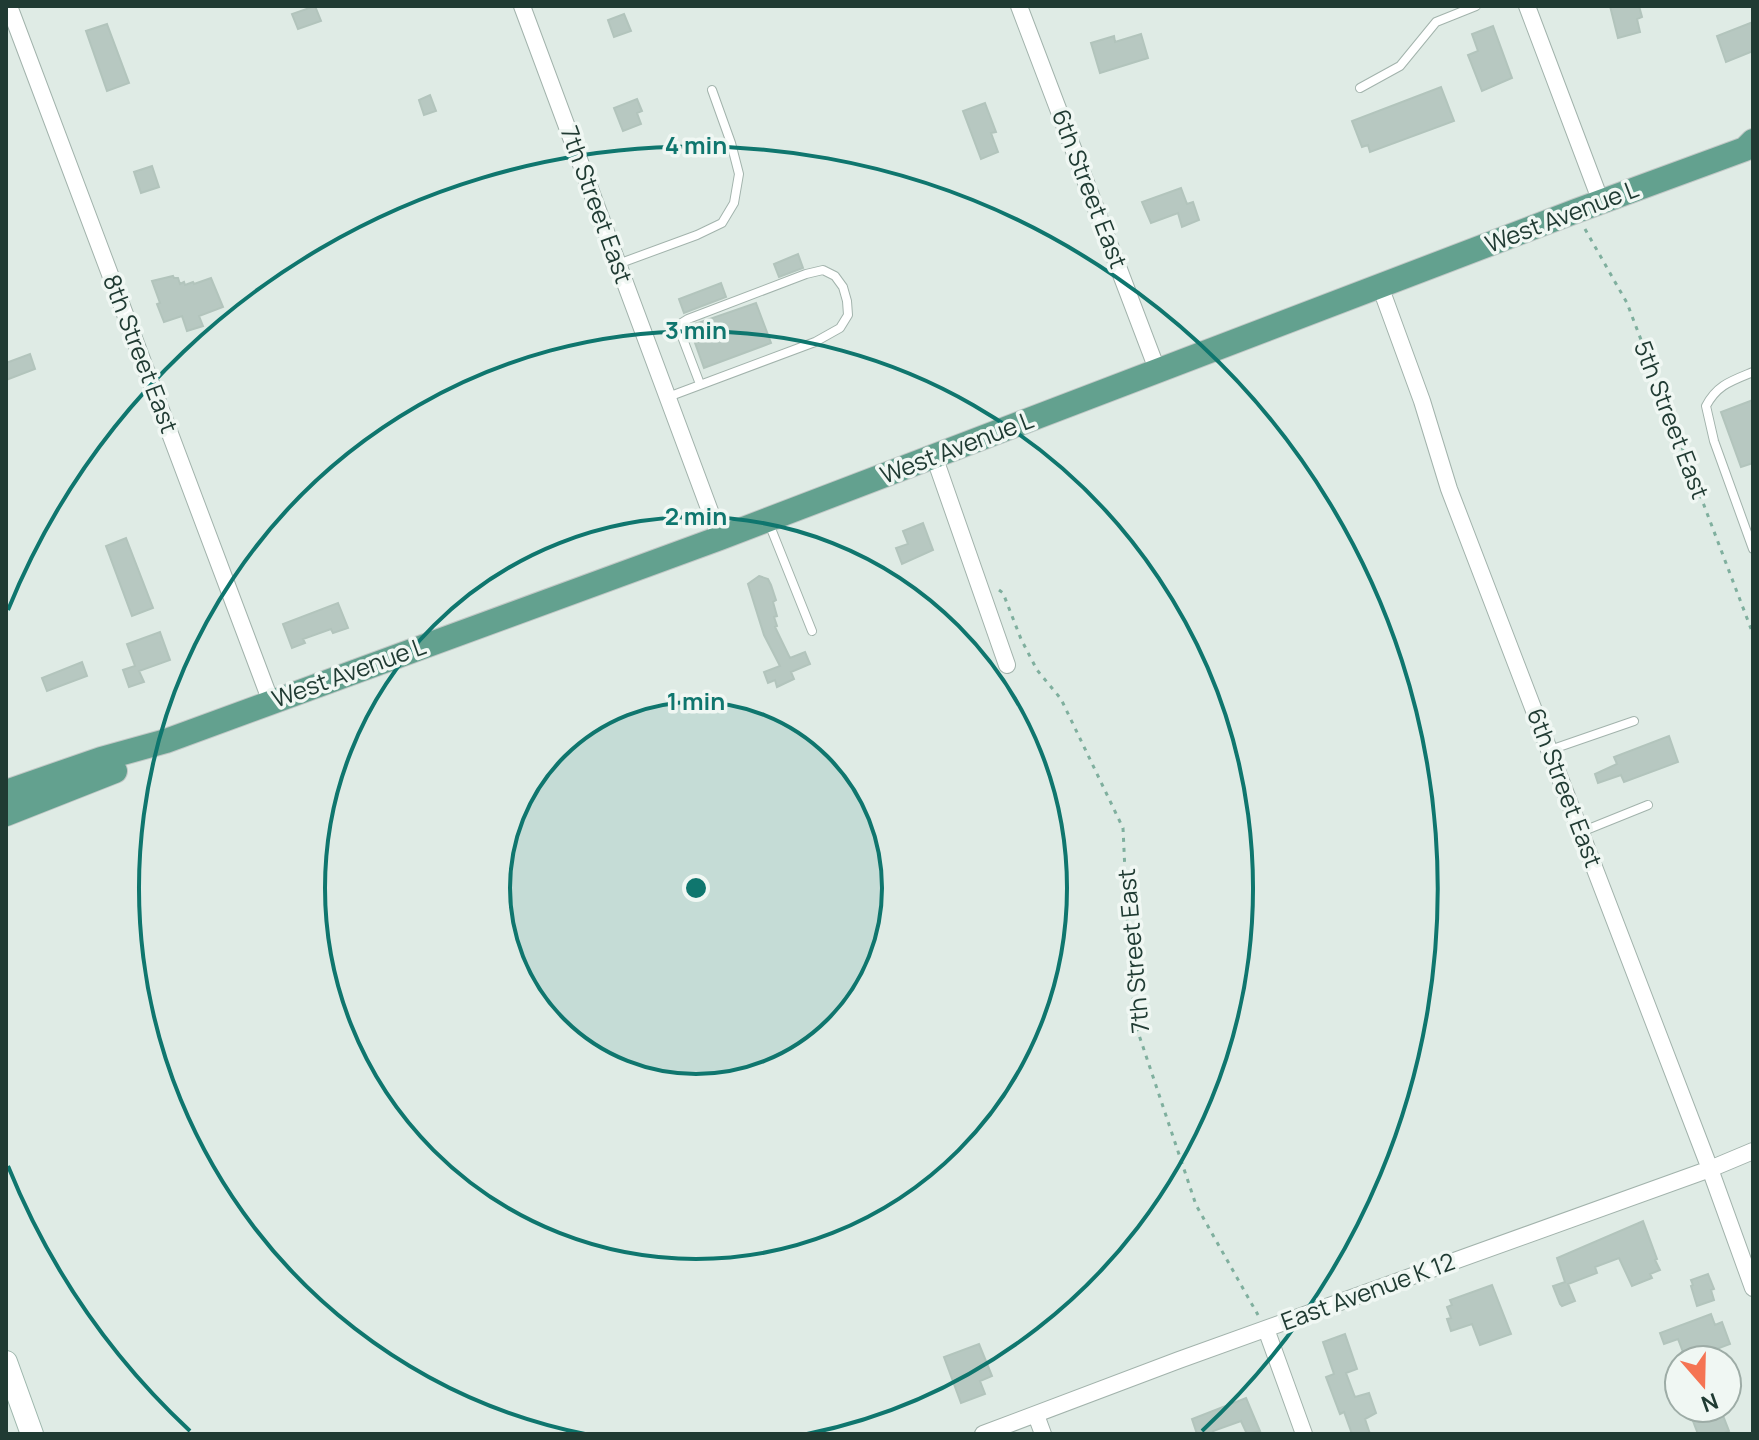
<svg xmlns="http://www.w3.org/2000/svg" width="1759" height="1440" viewBox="0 0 1759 1440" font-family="Manrope,sans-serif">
	<rect width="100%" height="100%" fill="#dfebe5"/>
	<path fill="#b7c8c1" stroke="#b2c4bc" stroke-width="2" d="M315,6L321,21L298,29L292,14Z
		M1610,6H1639L1642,17L1637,19L1640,32L1618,38Z
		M624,14L631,31L614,37L608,20Z
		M1753,22V51L1726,62L1717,36Z
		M107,24L129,83L107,91L86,31Z
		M1493,26L1512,78L1482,91L1468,55L1478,51L1472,34Z
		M1141,34L1148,58L1100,73L1091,43L1114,36L1115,42Z
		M1441,87L1454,121L1370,152L1368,145L1362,147L1352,121Z
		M430,95L436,111L424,115L419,100Z
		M637,99L642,111L637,113L641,124L623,131L614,108Z
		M985,103L996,132L991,133L998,152L981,159L963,111Z
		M152,166L159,187L141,193L134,172Z
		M1181,188L1187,204L1193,202L1199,220L1182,227L1178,213L1151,223L1142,202Z
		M798,254L803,268L779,277L774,264Z
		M173,276L174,278H178L180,284L184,282L185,285L193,282L194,284L211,278L223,307L199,316L203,326L187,331L182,316L164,322L157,304L160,303L152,281Z
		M721,283L726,297L684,313L679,299Z
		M756,303L771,343L704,368L689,326Z
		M30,354L35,369L6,380V363Z
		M1753,400V463L1741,467L1721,412Z
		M923,523L933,550L902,564L896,548L908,544L903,531Z
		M126,538L153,608L132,616L106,546Z
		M759,576L768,579L771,585L776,600L773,602L777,616L774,617L777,626L775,627L790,658L805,652L810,664L791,672L794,679L777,687L775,680L768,683L764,672L780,666L764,635L748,584Z
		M338,603L348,628L333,633L331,629L303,639L305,643L292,648L283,624Z
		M160,632L170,660L139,671L144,682L129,687L123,670L135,666L127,644Z
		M82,662L87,676L47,691L42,678Z
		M1669,736L1678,762L1624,782L1621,775L1598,783L1595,774L1617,764L1614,757Z
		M1643,1221L1657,1259L1655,1260L1660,1270L1650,1274L1652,1278L1632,1286L1619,1258L1595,1267L1597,1273L1568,1284L1575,1301L1562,1306L1560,1304L1553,1286L1565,1282L1557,1258Z
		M1708,1274L1714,1289L1711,1290L1714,1300L1697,1306L1691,1286L1693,1285L1691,1280Z
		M1492,1285L1511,1334L1480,1345L1472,1324L1451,1331L1447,1319L1451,1318L1447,1307L1452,1305L1450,1300Z
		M1711,1314L1715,1325L1722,1322L1730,1344L1706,1353L1704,1349L1694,1353L1692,1349L1683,1352L1678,1339L1664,1344L1660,1333Z
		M1345,1334L1357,1369L1346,1373L1355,1397L1369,1393L1376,1413L1365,1419L1370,1434H1352L1344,1412L1340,1414L1326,1377L1334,1374L1323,1342Z
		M979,1344L992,1376L980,1381L985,1394L961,1403L944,1357Z
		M1246,1398L1260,1431L1247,1434L1241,1421L1213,1431L1214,1434H1197L1192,1419Z
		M1688,1408H1720L1729,1431L1722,1434H1698Z"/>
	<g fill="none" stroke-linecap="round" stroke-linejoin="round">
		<g stroke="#a2b3ac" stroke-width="10">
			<path id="lane" d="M1360,88L1400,66L1436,22L1476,6
				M618,264L697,235L722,223L734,203L739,174L731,143L712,90
				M1753,372C1731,381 1717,385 1706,406L1714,441L1753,549
				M668,397L815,342L840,328L848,315L847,301L843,287L835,276L823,270L806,274L688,319L680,324L681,334L700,384
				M768,521L812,631
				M1550,750L1634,721
				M1581,832L1648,805"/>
		</g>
		<g stroke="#a2b3ac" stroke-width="18">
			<path id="street" d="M9,6L271,702
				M522,6L720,538
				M1019,6L1158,372
				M1527,6L1601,202
				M1380,286L1422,401L1449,489L1710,1169L1753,1288
				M934,456L1007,665
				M1266,1329L1304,1434
				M1036,1415L1043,1434
				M983,1434L1179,1360L1710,1169L1753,1151"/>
		</g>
		<g stroke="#9eb7ad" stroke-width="24">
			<path id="secondary" d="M6,1362L32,1434"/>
		</g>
		<g stroke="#c1c8c6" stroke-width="26">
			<path id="primary" d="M6,792L101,759L166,741L720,538L1576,211L1745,149L1753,141
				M6,814L115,771"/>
		</g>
		<path stroke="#7faf9e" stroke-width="3" stroke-dasharray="4 6" stroke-linecap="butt" d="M1585,229L1627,303L1753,634
			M999,590L1003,593L1021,639L1037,670L1061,699L1123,828L1129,958L1136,1026L1196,1205L1258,1315"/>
		<use href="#lane" stroke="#fff" stroke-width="8"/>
		<use href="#street" stroke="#fff" stroke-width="16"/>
		<use href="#secondary" stroke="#fff" stroke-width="22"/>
		<use href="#primary" stroke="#63a18f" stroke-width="24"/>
	</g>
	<circle cx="696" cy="888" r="186" fill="#0f766e" fill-opacity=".12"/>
	<g fill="none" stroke="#0f766e" stroke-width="4">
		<circle cx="696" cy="888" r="186"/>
		<circle cx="696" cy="888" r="371"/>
		<path d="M585 1434A557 557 0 1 1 807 1434"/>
		<path d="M190 1431A742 742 0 0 1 8 1166M8 610A742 742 0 1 1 1202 1431"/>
	</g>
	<g text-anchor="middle" stroke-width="7" stroke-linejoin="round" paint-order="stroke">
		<g font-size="24" fill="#203b33" stroke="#f0f7f3">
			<text transform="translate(1089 189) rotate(69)" y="8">6th Street East</text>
			<text transform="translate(596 205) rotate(70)" y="8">7th Street East</text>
			<text transform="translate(1562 217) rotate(-21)" y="8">West Avenue L</text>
			<text transform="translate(140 354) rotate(69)" y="8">8th Street East</text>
			<text transform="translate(1671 420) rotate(69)" y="8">5th Street East</text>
			<text transform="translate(957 448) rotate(-21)" y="8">West Avenue L</text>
			<text transform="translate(349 673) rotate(-20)" y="8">West Avenue L</text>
			<text transform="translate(1564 788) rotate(69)" y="8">6th Street East</text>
			<text transform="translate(1134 951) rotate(-95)" y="8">7th Street East</text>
			<text transform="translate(1368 1292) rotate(-20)" y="8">East Avenue K 12</text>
		</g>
	</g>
	<circle cx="696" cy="888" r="12" fill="#0f766e" stroke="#f0f7f3" stroke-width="4"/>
	<g font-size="24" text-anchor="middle" font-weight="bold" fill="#0f766e" stroke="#f0f7f3" stroke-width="7" stroke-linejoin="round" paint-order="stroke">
		<text x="696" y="154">4 min</text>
		<text x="696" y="339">3 min</text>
		<text x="696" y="525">2 min</text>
		<text x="696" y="710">1 min</text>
	</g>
	<rect width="1759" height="1440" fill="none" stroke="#203b33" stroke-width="16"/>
	<g transform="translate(1703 1384) rotate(160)"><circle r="38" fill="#f0f7f3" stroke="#9daca6" stroke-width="2"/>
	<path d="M0-6L14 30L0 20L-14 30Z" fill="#f57453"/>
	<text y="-12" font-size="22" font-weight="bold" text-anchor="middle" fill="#203b33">N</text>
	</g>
</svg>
